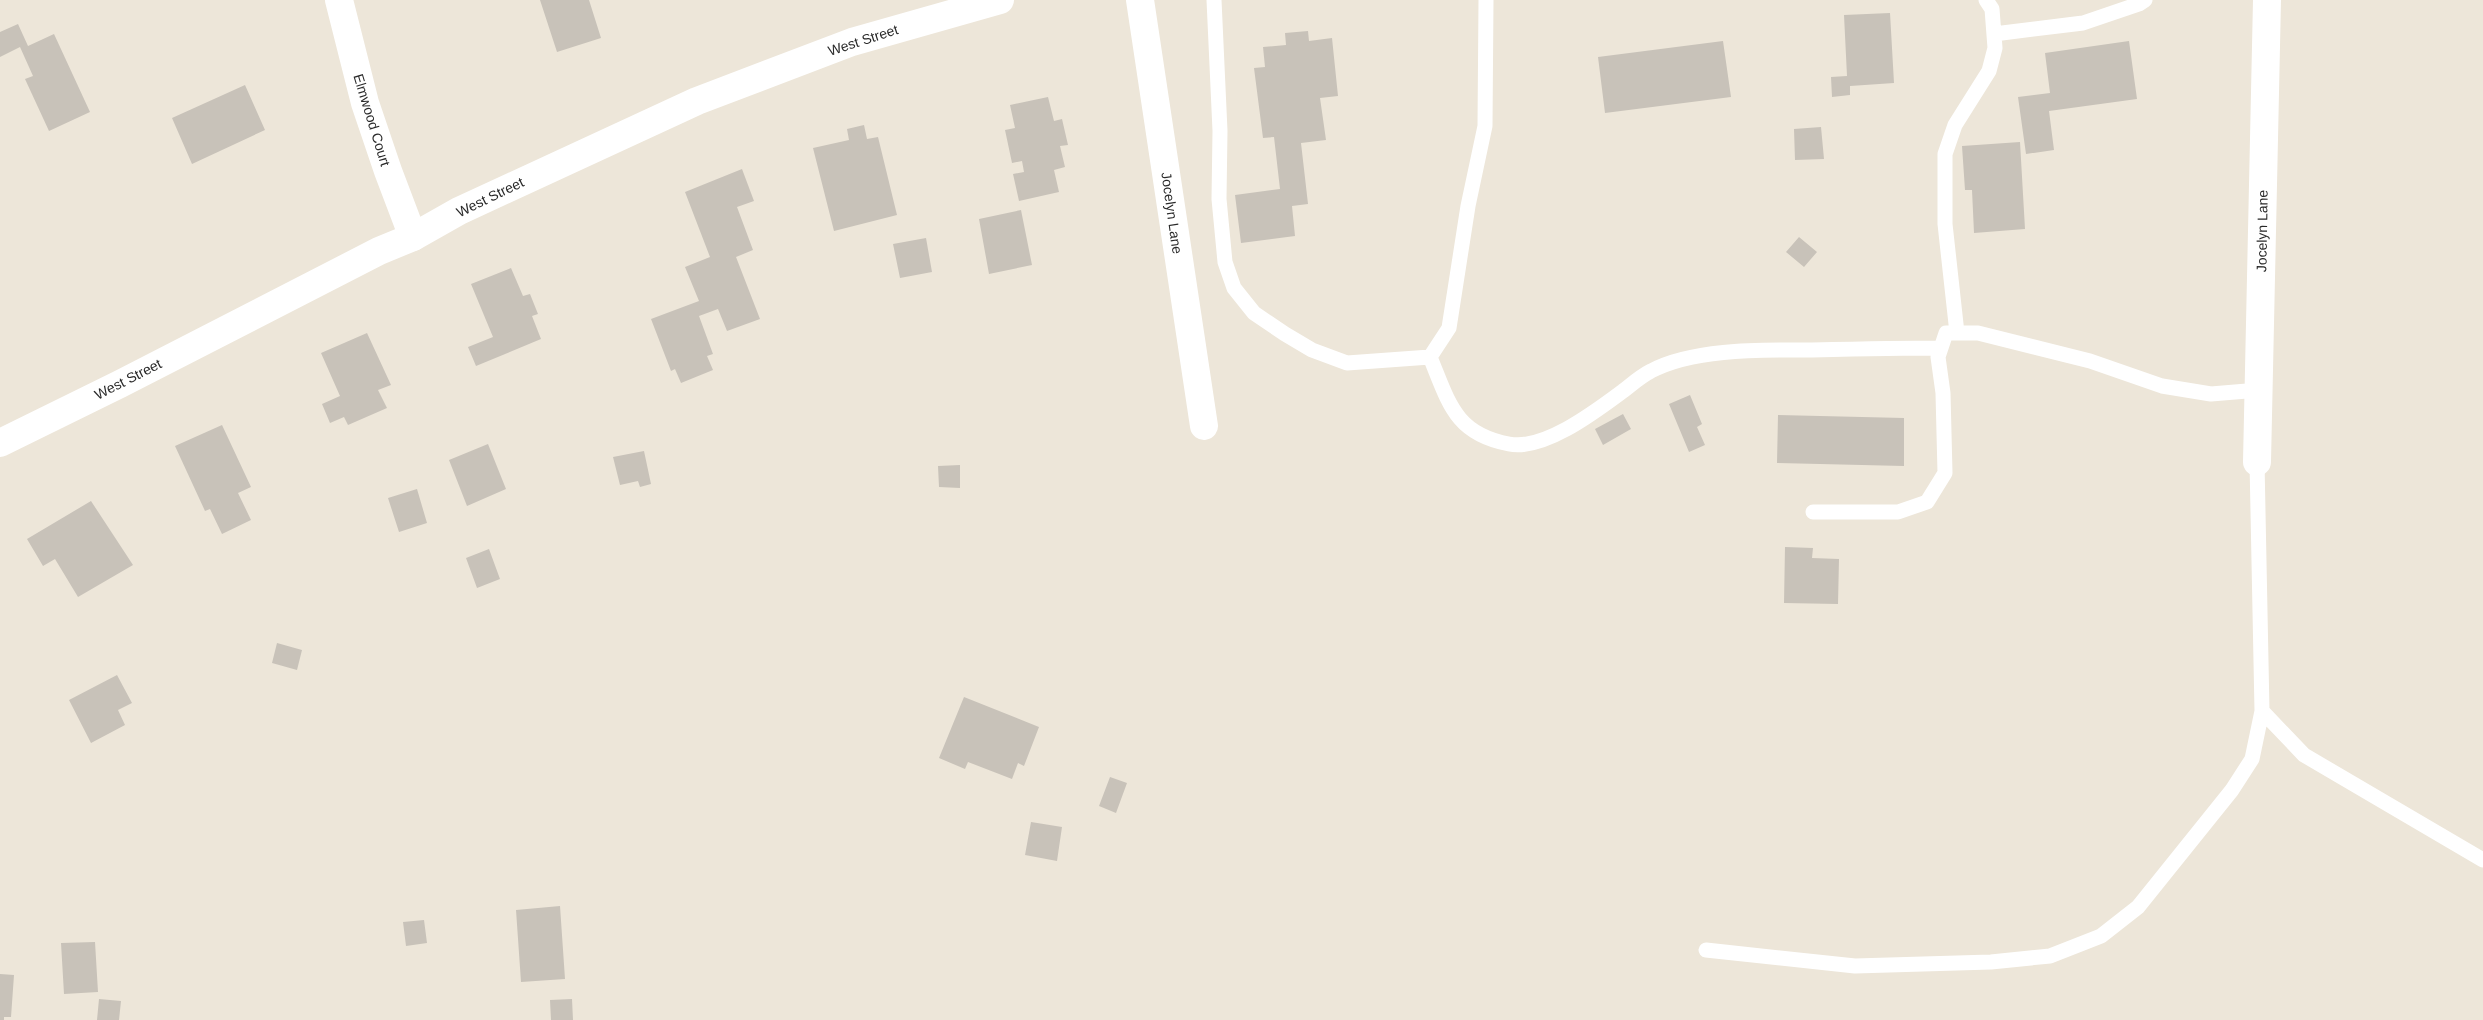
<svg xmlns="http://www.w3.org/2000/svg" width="2483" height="1020" viewBox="0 0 2483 1020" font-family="Helvetica,sans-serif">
	<rect width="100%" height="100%" fill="#ede6d9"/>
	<path fill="#c8c2b9" d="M540,0H589L601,38L557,52Z
		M1890,13L1894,83L1850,86V95L1832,97L1831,77L1847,76L1844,15Z
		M18,24L28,46L54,34L90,112L49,131L25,79L33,76L20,47L0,57V32Z
		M1308,31L1309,41L1332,38L1338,96L1320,98L1326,140L1301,143L1308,204L1292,206L1295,236L1241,243L1235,195L1280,189L1274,137L1263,138L1254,68L1265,67L1263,47L1286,45L1285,33Z
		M1723,41L1731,97L1605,113L1598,57Z
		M2129,41L2137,99L2049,111L2054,150L2026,154L2018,97L2050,93L2045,53Z
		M245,85L265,130L192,164L172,118Z
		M1048,97L1054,121L1062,119L1068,145L1060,146L1065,167L1054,170L1059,192L1019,201L1013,174L1024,172L1022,161L1012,163L1005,130L1015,128L1010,105Z
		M864,125L867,139L878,137L897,215L834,231L813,148L849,140L847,129Z
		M1821,127L1824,159L1795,160L1794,129Z
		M2020,142L2025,229L1974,233L1972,190H1965L1962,146Z
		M742,169L754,201L737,207L753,250L736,257L760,319L727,331L718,309L699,316L713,354L707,356L713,370L681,383L675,369L671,371L651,319L699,301L685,267L710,257L685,192Z
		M1021,210L1032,265L989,274L979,219Z
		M1799,237L1817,252L1804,267L1786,252Z
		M926,238L932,272L900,278L893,244Z
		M511,268L523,296L530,294L538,314L532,316L541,339L476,366L468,347L493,337L471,284Z
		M367,333L391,385L378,390L387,408L348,425L344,417L330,423L322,404L340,396L321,353Z
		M1690,395L1702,424L1697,427L1705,445L1689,452L1669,404Z
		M1623,414L1631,429L1603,445L1595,429Z
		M1778,415L1904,418V466L1777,463Z
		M222,425L251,487L238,493L251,520L222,534L210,509L205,511L175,446Z
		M488,444L506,489L467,506L449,460Z
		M644,451L651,484L640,487L638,481L620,485L613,457Z
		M960,465V488L939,487L938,466Z
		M417,489L427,523L399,532L388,498Z
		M91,501L133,565L78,597L55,559L43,566L27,539Z
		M1785,547L1813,548L1812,558L1839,559L1838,604L1784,603Z
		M489,549L500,579L477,588L466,558Z
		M277,643L302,650L297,670L272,663Z
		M117,675L132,703L118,710L125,725L91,743L69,700Z
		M964,697L1039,727L1024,766L1018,763L1012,779L968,762L965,769L939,758Z
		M1110,777L1127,783L1116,813L1099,806Z
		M1031,822L1062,827L1057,861L1025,855Z
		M560,906L565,979L521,982L516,910Z
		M424,920L427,943L406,946L403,922Z
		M95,942L98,992L64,994L61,943Z
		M0,974L14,975L11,1017H4V1020H0Z
		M99,999L121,1001L119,1020H97Z
		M572,999L573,1020H551L550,1000Z"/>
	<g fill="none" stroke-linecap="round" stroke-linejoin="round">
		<path stroke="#fff" stroke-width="15" d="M1214,0L1220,131L1219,199L1225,262L1234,288L1254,313L1285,334L1312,350L1347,363L1430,357L1449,328L1468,206L1485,126L1486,0
			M1994,34L2083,23L2139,4L2145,0
			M1957,333L1945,224V154L1955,125L1989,71L1995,48L1992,9L1986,0
			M1430,357C1449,403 1455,434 1509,444C1544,451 1596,411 1623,391C1632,384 1641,376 1651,371C1694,348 1764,350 1812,350C1855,349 1898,348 1941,348
			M1813,512H1898L1927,502L1945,473L1943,393L1938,357L1946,333H1978L2090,361L2162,386L2211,394L2259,390
			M2262,711L2304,755L2483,860
			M1706,950L1855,966L1991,962L2050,956L2101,936L2138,907L2232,790L2252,759L2262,711L2257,462"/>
		<path stroke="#fff" stroke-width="28" d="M339,0L365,103L388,171L413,237
			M1140,0L1204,426
			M2257,462L2267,0"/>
		<path stroke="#fff" stroke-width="28" d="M0,443L120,384L379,251L413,237L459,211L697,101L852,42L1000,0"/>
	</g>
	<g text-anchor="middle" stroke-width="5" stroke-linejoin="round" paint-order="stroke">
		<g font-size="14" fill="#292929" stroke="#fff">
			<text transform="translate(863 40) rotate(-18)" y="5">West Street</text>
			<text transform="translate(372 120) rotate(73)" y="5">Elmwood Court</text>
			<text transform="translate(490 197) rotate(-26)" y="5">West Street</text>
			<text transform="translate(1172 213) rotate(82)" y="5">Jocelyn Lane</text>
			<text transform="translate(2262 231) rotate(-89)" y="5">Jocelyn Lane</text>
			<text transform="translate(128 379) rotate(-27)" y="5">West Street</text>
		</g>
	</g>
</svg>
